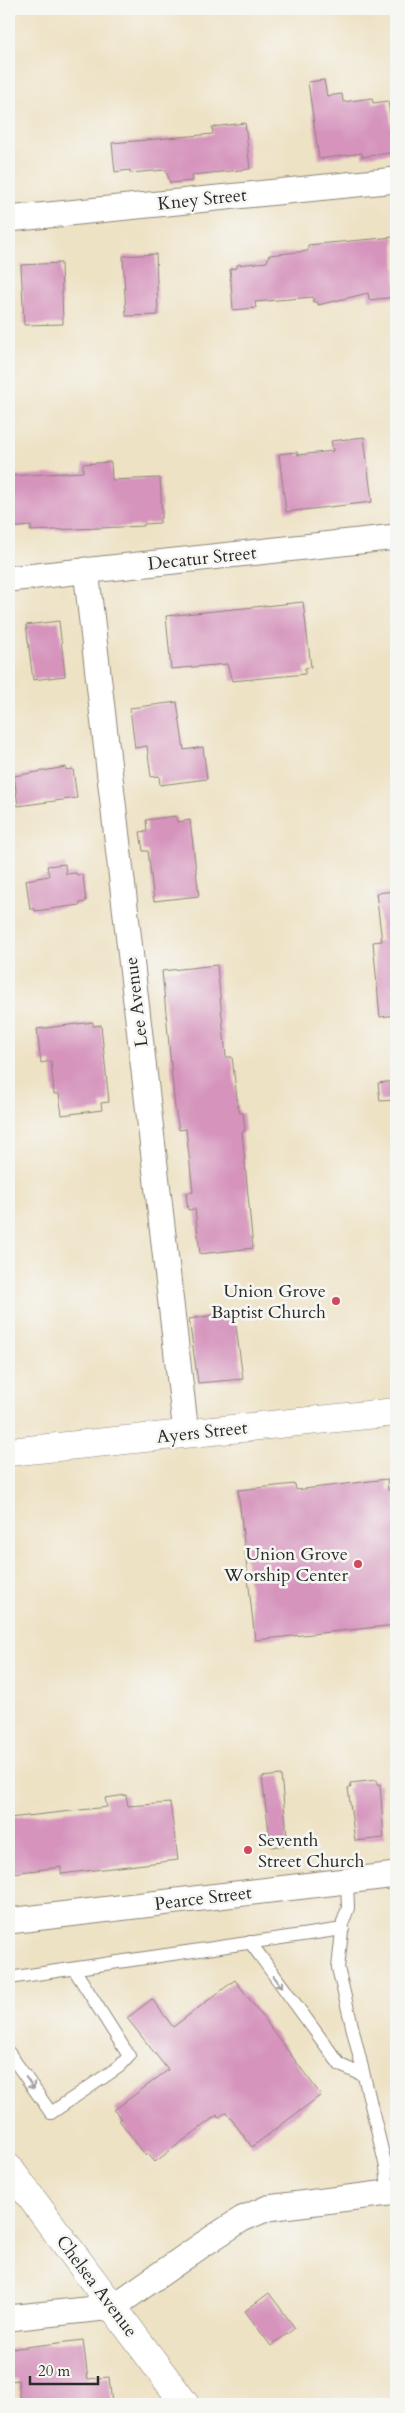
<svg xmlns="http://www.w3.org/2000/svg" width="405" height="2413" viewBox="0 0 405 2413" font-family="Cardo,serif">
	<rect width="100%" height="100%" fill="#f6f6f2"/>
	<filter id="ink" filterUnits="userSpaceOnUse"><feTurbulence type="fractalNoise" baseFrequency=".02" numOctaves="2"/><feDisplacementMap in="SourceGraphic" scale="10" xChannelSelector="R" yChannelSelector="G"/><feConvolveMatrix kernelMatrix="1 2 1 2 8 2 1 2 1" color-interpolation-filters="sRGB"/></filter>
	<filter id="wash" filterUnits="userSpaceOnUse"><feTurbulence type="fractalNoise" baseFrequency=".0096" numOctaves="4" result="noise"/><feDisplacementMap in="SourceGraphic" scale="20" xChannelSelector="R" yChannelSelector="G"/><feGaussianBlur stdDeviation="1.12" result="paint"/><feColorMatrix in="noise" values="0 0 0 0 0 0 0 0 0 0 0 0 0 0 0 0 0 1.4 0 .05"/><feComposite in="paint" operator="in"/></filter>
	<g filter="url(#wash)">
		<rect width="100%" height="100%" fill="#eee2c5"/>
		<g id="blocks">
			<path fill="#d694bd" d="M324,80L327,96L342,94L343,102L372,98L373,103L388,101L395,152L362,157V153L319,159L308,82Z
				M245,123L250,169L192,175L193,181L170,183L166,170L130,173V170L115,172L112,143L213,134L212,127Z
				M394,237L396,297L369,300L368,293L318,305V302H313V297L255,302L256,308L233,310L230,269L237,268V265L267,262L269,255L308,251V245Z
				M156,254L158,315L126,316L123,256Z
				M61,263L63,324L24,325L21,265Z
				M364,437L372,502L286,512L279,454L297,452L298,455L333,451L331,441Z
				M111,462L112,480L160,478L162,517L160,518V523L144,524V526L31,531V526L9,528V476L83,472V464Z
				M303,602L311,667L305,668V674L232,681L227,664L171,669L166,616Z
				M59,621L65,676L33,680L26,625Z
				M177,702L184,750L203,747L207,779L160,785L159,776L151,777L147,746L135,748L130,708Z
				M66,767V770L73,769L77,798L18,806L14,776Z
				M176,816L177,822L190,820L199,896L154,901L148,851H143L140,832L147,831L146,820Z
				M65,864L66,874L76,873L77,875H83L86,902L80,903V905L35,911V909H30L26,880L49,876L47,866Z
				M396,891V1015L380,1017L373,942L382,941L376,893Z
				M217,965L226,1057H232L238,1107L240,1113H243L245,1131L242,1132L253,1248L200,1254L195,1209L188,1210L186,1193L193,1192L186,1129L179,1130L175,1108L162,971Z
				M93,1022V1026L101,1025L109,1102L101,1103L102,1110L62,1115L59,1094H54L51,1061L41,1063L37,1029Z
				M396,1081V1100L380,1101L378,1083Z
				M234,1312L243,1379L198,1383L189,1319Z
				M387,1479L388,1490L396,1489V1625L255,1640L238,1490L295,1484L296,1490Z
				M281,1775L288,1845L271,1847L262,1777Z
				M377,1780V1785L380,1784L384,1838L355,1841L348,1788H351L350,1783Z
				M126,1795L128,1806L170,1803L178,1860L61,1874V1867L13,1873L9,1818L107,1807L105,1798Z
				M235,1980L321,2095L252,2147L226,2112L218,2118L217,2115L155,2162L148,2154L146,2156L119,2120L121,2119L114,2110L168,2070L127,2018L152,1999L173,2027Z
				M269,2293L295,2328L271,2346L245,2311Z
				M83,2340L88,2379L109,2377L112,2404H21L18,2380L9,2381V2349Z"/>
		</g>
	</g>
	<g filter="url(#ink)">
		<use href="#blocks" fill-opacity="0" stroke="#8c8678" stroke-width="1"/>
		<g fill="none" stroke-linecap="round" stroke-linejoin="round">
			<g stroke="#8c8678" stroke-width="14">
				<path id="service" d="M347,1881L348,1908L343,1922L338,1968L386,2167L388,2193
					M250,1942L340,2065L363,2075
					M9,1978L343,1929
					M9,2053L51,2113L120,2066L129,2056L74,1969"/>
			</g>
			<g stroke="#8c8678" stroke-width="27">
				<path id="minor" d="M9,219L396,180
					M86,570L186,1433
					M9,579L396,537
					M9,1921L396,1875
					M9,2318L113,2307L202,2245L242,2219L268,2208L396,2192"/>
			</g>
			<g stroke="#8c8678" stroke-width="29">
				<path id="tertiary" d="M9,1452L396,1412"/>
			</g>
			<g stroke="#8c8678" stroke-width="29">
				<path id="secondary" d="M9,2168L185,2404"/>
			</g>
			<use href="#service" stroke="#fff" stroke-width="12"/>
			<use href="#minor" stroke="#fff" stroke-width="25"/>
			<use href="#tertiary" stroke="#fff" stroke-width="28"/>
			<use href="#secondary" stroke="#fff" stroke-width="28"/>
		</g>
		<defs><path id="oneway-shaft" d="M-6 0H5M1.5-3L5.5 0L1.5 3" fill="none" stroke-width="1.6" stroke-linecap="round" stroke-linejoin="round" transform="scale(1.25)"/></defs>
		<g stroke="#a0a0a0">
			<use href="#oneway-shaft" transform="translate(278 1982) rotate(54)"/>
			<use href="#oneway-shaft" transform="translate(30 2083) rotate(54)"/>
		</g>
	</g>
	<g fill="#d1495b" stroke="#f6f6f2" stroke-width="2">
		<circle cx="336" cy="1301" r="5"/>
		<circle cx="358" cy="1564" r="5"/>
		<circle cx="248" cy="1850" r="5"/>
	</g>
	<g text-anchor="middle" stroke-width="5" stroke-linejoin="round" paint-order="stroke">
		<g font-size="18" fill="#2b2b2b" stroke="#f6f6f2">
			<text transform="translate(202 199) rotate(-6)" y="6">Kney Street</text>
			<text transform="translate(202 558) rotate(-6)" y="6">Decatur Street</text>
			<text transform="translate(136 1002) rotate(-97)" y="6">Lee Avenue</text>
			<text transform="translate(202 1432) rotate(-6)" y="6">Ayers Street</text>
			<text transform="translate(203 1898) rotate(-7)" y="6">Pearce Street</text>
			<text transform="translate(97 2286) rotate(53)" y="6">Chelsea Avenue</text>
		</g>
		<g font-size="18" fill="#2b2b2b" stroke="#f6f6f2" text-anchor="end">
			<text x="326" y="1297">Union Grove<tspan x="326" dy="21">Baptist Church</tspan></text>
			<text x="348" y="1560">Union Grove<tspan x="348" dy="21">Worship Center</tspan></text>
			<text x="258" y="1846" text-anchor="start">Seventh<tspan x="258" dy="21">Street Church</tspan></text>
		</g>
	</g>
	<rect width="405" height="2413" fill="none" stroke="#f6f6f2" stroke-width="30"/>
	<path d="M30 2376v8h68v-8" fill="none" stroke="#2b2b2b" stroke-width="2.5"/>
	<text x="38" y="2376" font-size="15" fill="#2b2b2b" stroke="#f6f6f2" stroke-width="4" paint-order="stroke">20 m</text>
</svg>
